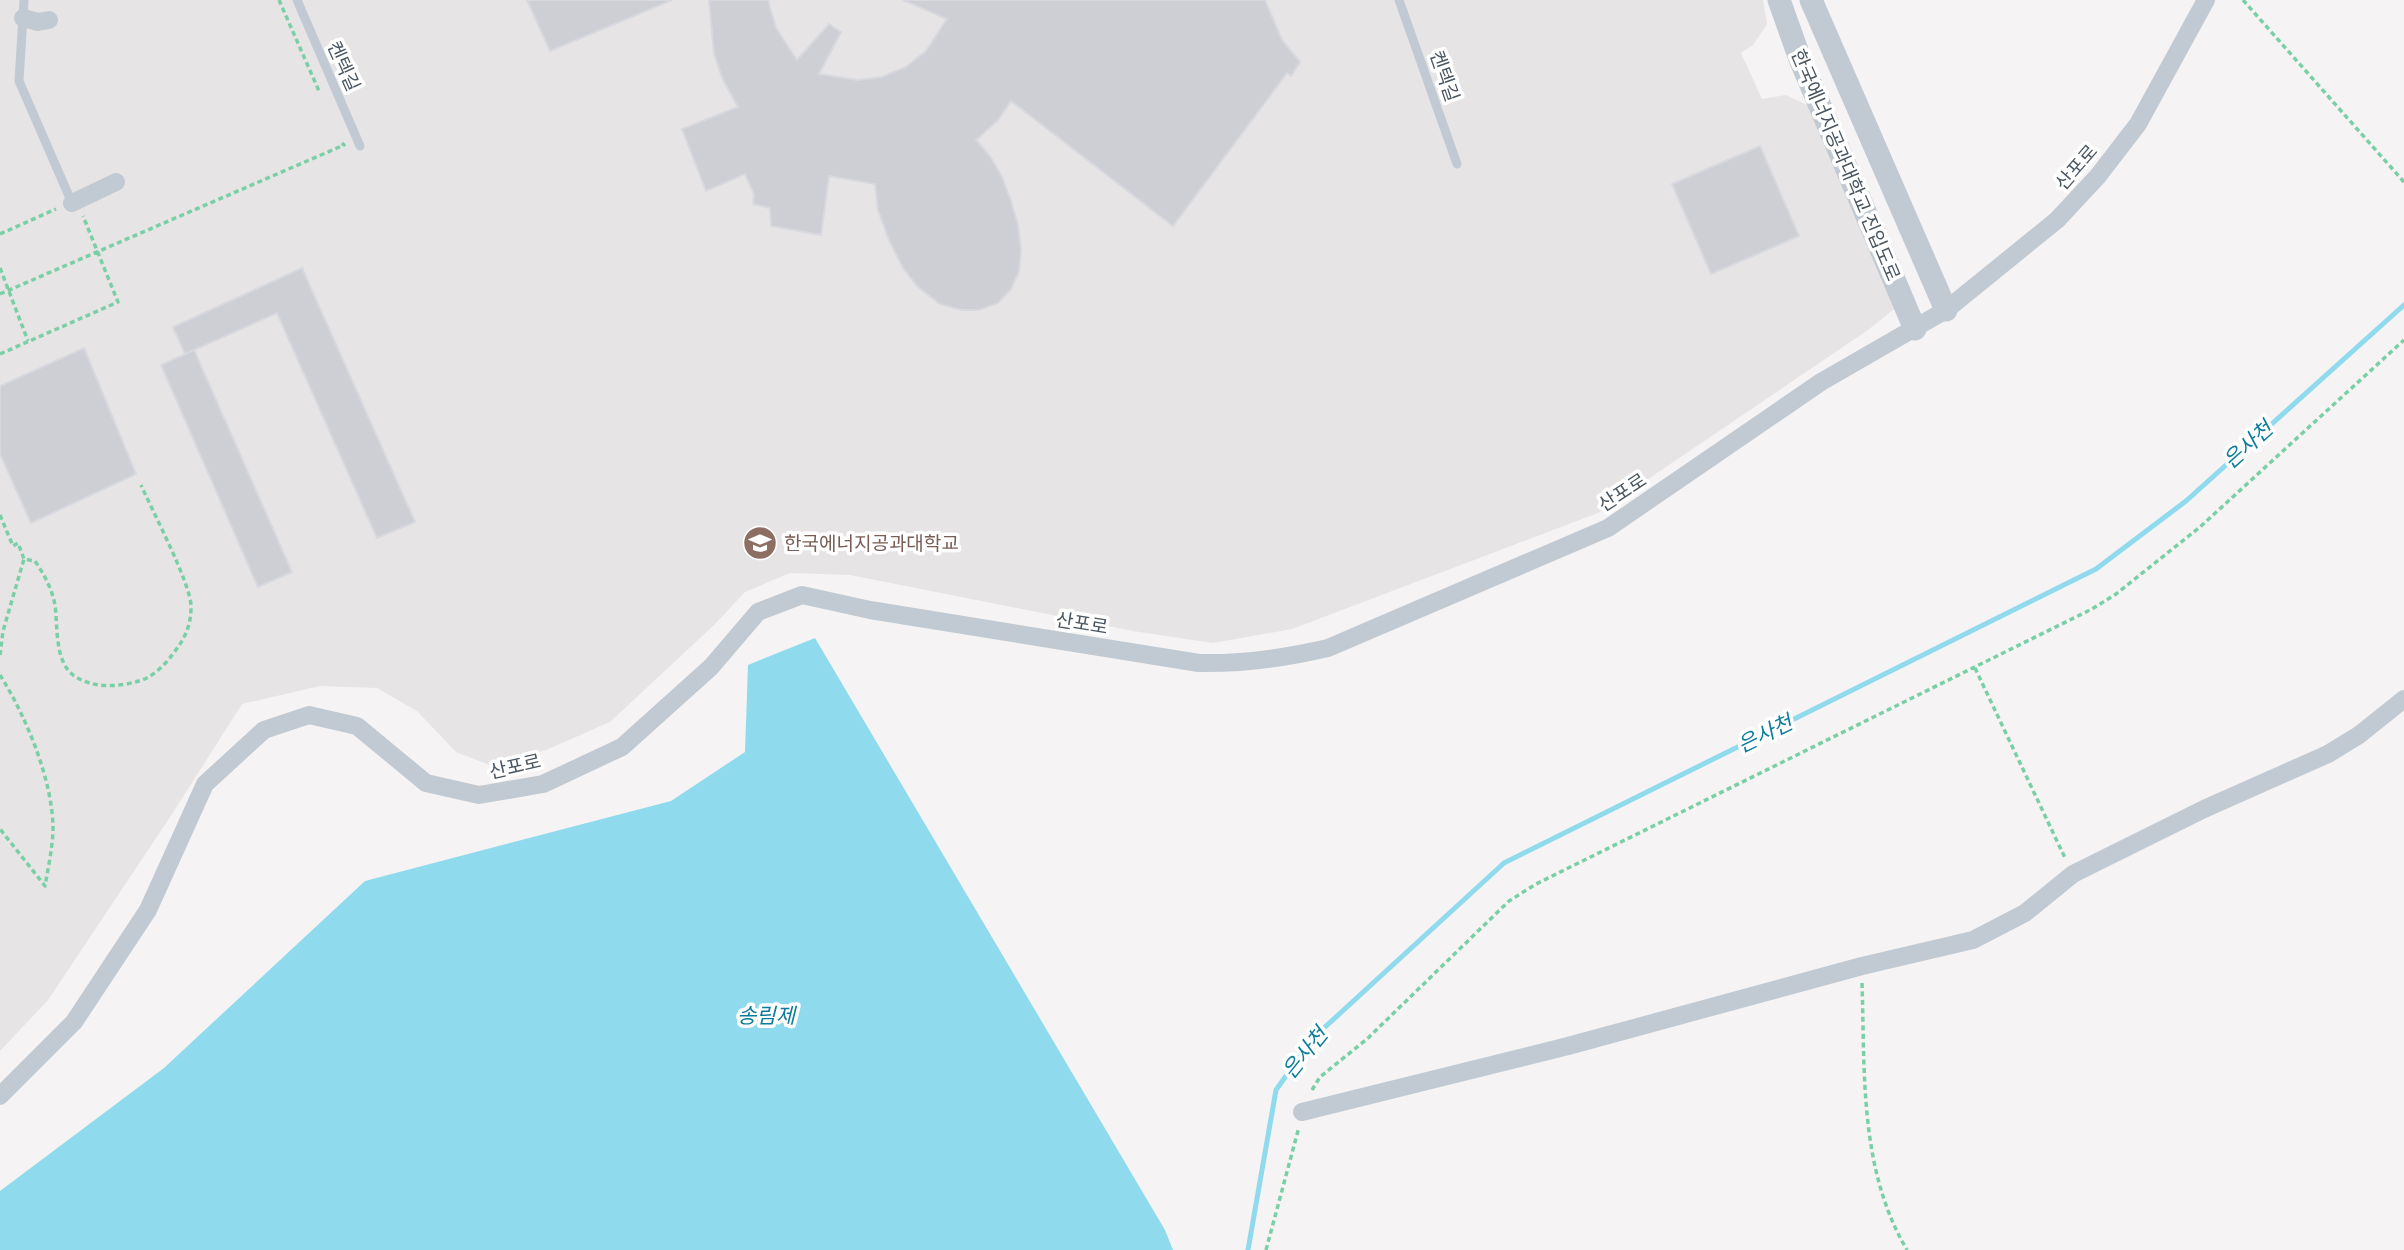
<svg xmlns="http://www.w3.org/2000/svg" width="2404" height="1250" viewBox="0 0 2404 1250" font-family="Ubuntu,'Noto Sans KR',sans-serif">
	<rect width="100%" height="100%" fill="#f5f3f3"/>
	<path fill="#e6e4e5" d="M0,0H1763L1767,24L1753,45L1741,53L1762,99L1786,95L1811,107L1821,123L1894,309L1868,330L1598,513L1292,629L1213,643L1133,631L850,575L790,573L745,592L714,625L610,722L546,750L492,766L456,752L417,711L377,688L320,686L242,704L174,811L48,1000L0,1051Z"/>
	<path fill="#90daee" d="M815,638L1165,1230L1173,1250H0V1191L164,1068L365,881L671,801L745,752L748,665Z"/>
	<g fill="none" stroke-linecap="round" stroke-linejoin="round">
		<path stroke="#90daee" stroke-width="5" d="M1248,1250L1276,1090L1312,1039L1504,863L2096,569L2186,501L2404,305"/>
	</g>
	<path fill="#cdcfd5" stroke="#d7d9de" stroke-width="2" d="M527,0H672L550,51Z
		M709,0H768L776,28L797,60L829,24L841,32L819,74L858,80L882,77L906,67L926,51L947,19L903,0H1265L1282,40L1300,62L1291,76L1287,73L1173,226L1011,101L998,120L976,140L990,156L1002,177L1011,201L1018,225L1021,250L1019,271L1011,289L998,303L979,310H962L940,304L918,287L903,268L889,240L878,210L875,184L829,176L821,235L771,226L770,208L753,204L754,194L745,174L706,191L682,129L738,107L723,80L714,54Z
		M1760,146L1799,236L1711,274L1672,184Z
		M302,268L415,522L377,538L277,313L185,354L173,327Z
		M84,348L136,474L31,523L0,454V386Z
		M194,350L292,572L258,587L161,365Z"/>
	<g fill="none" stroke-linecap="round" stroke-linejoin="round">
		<path stroke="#7ad0a6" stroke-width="3.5" stroke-dasharray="5 3.5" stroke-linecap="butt" d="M279,0L319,91
			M2243,0L2404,182
			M0,234L56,209
			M0,268L28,341
			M0,294L344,145L342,143
			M0,354L118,302L83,216
			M0,515L13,546L18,543L24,559L35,561C44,574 52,589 55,605C58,625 54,660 73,675C92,689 119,687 139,681C151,678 165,665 172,655C184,640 191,627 191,607C192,586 151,508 141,485
			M0,655L3,631L24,559
			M1975,668L2066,860
			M0,675C26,716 54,783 53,832C52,850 48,869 45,886L0,829
			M1862,983C1865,1073 1859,1169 1907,1250
			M1312,1090L1320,1077L1367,1039L1509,901L1536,884L2092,609L2116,594L2200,527L2404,340
			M1266,1250L1299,1127"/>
		<path stroke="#c1cad2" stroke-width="9" d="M24,0L19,81L72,203
			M297,0L360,146
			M1399,0L1457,164"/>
		<path stroke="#c1cad2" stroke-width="18" d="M23,18L38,22L49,20
			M72,203L116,182
			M0,1096L74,1022L148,910L205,784L264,730L309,715L357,726L426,783L479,795L543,784L622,747L711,667L758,612L802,595L870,610L1199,663C1243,664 1285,658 1328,648L1608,528L1821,382L1946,310L2057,220L2098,176L2138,124L2206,0
			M1302,1112L1568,1046L1862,966L1973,940L2025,913L2073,874L2204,809L2328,754L2359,735L2404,699"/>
		<path stroke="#c1cad2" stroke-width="23" d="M1779,0L1800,59L1915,329
			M1811,0L1946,310"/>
	</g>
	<defs>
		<g id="university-disc" transform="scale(1.75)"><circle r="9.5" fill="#8d6e63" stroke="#fff"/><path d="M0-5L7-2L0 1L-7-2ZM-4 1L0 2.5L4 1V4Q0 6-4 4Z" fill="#fff"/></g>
	</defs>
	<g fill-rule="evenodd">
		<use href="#university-disc" x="760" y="543"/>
	</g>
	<g text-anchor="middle" stroke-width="7" stroke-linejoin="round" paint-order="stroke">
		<g font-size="19" fill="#4a5661" stroke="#fff">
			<text transform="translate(344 66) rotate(66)" y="7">켄텍길</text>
			<text transform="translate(1445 76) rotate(71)" y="7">켄텍길</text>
			<text transform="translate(1846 165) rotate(67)" y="7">한국에너지공과대학교 진입도로</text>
			<text transform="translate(2076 167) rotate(-49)" y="7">산포로</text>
			<text transform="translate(1622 492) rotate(-33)" y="7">산포로</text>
			<text transform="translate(1082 623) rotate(9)" y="7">산포로</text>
			<text transform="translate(515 766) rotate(-13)" y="7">산포로</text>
		</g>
		<g font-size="19" fill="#785e54" stroke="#fff" text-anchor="start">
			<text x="784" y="550">한국에너지공과대학교</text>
		</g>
		<g font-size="21" font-style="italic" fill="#0c7c9b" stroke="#fff">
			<text transform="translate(2248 445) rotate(-42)" y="7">은사천</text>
			<text transform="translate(1765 734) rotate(-26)" y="7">은사천</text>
			<text x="766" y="1023">송림제</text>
			<text transform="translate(1305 1053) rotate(-51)" y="7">은사천</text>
		</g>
	</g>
</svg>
